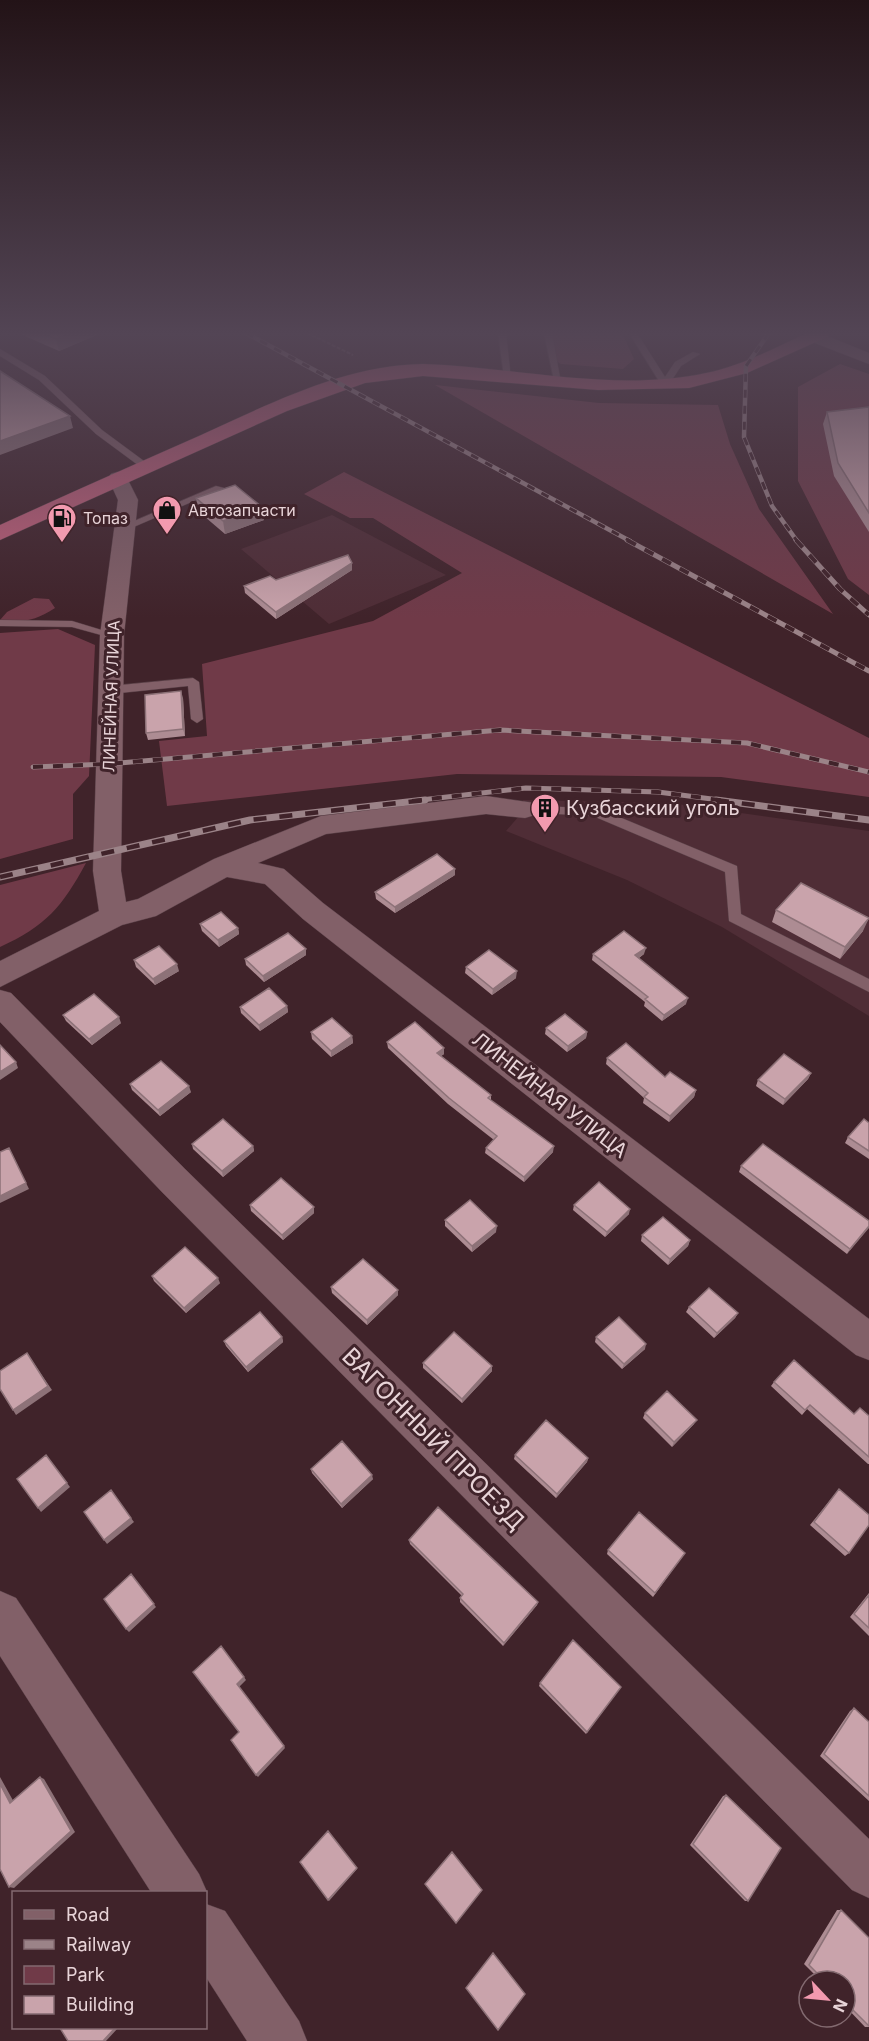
<svg xmlns="http://www.w3.org/2000/svg" width="869" height="2041" viewBox="0 0 869 2041" font-family="Inter,sans-serif">
	<rect width="100%" height="100%" fill="#40232a"/>
	<path fill="#4f2d36" d="M332,515L446,575L329,624L241,549Z
		M523,800L670,803L869,831V1016L722,927L627,880L506,831L525,809Z"/>
	<path fill="#703a48" d="M549,333H622L634,359L623,369L561,364L556,361Z
		M840,364L869,374V595L848,579L798,481V387Z
		M435,385L599,403L718,405L730,444L759,509L833,614Z
		M344,472L869,738V797L721,777L457,774L167,806L159,741L207,736L202,664L373,621L462,573L373,518H350L304,494Z
		M34,598L49,599L55,608C36,620 22,624 0,620L7,612Z
		M58,629L95,645L89,776L73,794V839L0,859V633Z
		M86,863C62,907 46,926 0,947V885Z"/>
	<g fill="none" stroke-linecap="round" stroke-linejoin="round">
		<g stroke="#583f46" stroke-width="1">
			<path id="lane" d="M498,333H506L511,379L504,377Z
				M544,333H552L561,383L554,381Z
				M629,333H637L665,377L675,362L693,352L700,354L681,366L668,386H662Z
				M0,349L45,376L102,430L148,464V468H142L96,434L39,380L0,356Z
				M216,486L224,488L129,529L120,527Z
				M0,620L72,621L118,635L112,638L72,627L0,626Z
				M193,678L199,682L203,719L197,723L191,719L188,686L110,694L104,690L110,686Z
				M525,805L600,809L737,866L741,914L869,979V992L729,921L725,872L593,816L520,812L519,809L520,806Z"/>
		</g>
		<g stroke="#583f46" stroke-width="1">
			<path id="street" d="M807,333H820L869,353V364L807,340L804,336Z
				M118,472L125,474L138,500L124,635L121,871L126,902L138,899L214,859L321,816L486,796L535,803L539,809L535,815L525,818L486,814L326,834L258,863L284,869L323,903L869,1319V1360L856,1355L303,919L265,884L227,877L156,916L122,925L0,987V961L99,911L93,871L100,635L118,500L108,478L111,474Z
				M0,990L11,993L185,1169L869,1839V1898L852,1890L161,1191L0,1022Z"/>
		</g>
		<g stroke="#583f46" stroke-width="1">
			<path id="secondary" d="M0,1591L16,1598L199,1874L207,1892L206,1896V1892H151L0,1656Z
				M206,1904L225,1911L299,2021L307,2041H247L206,1977Z"/>
		</g>
		<g stroke="#583f46" stroke-width="1">
			<path id="highway" d="M807,333H830L827,337L747,373L689,388L598,390L423,376L365,383L287,411L0,540V525C66,495 133,465 199,436C270,404 344,365 423,364C516,367 613,393 706,373C741,366 775,348 807,333Z"/>
		</g>
		<path stroke="#775d63" stroke-width="2" stroke-dasharray="4 1.5" stroke-linecap="butt" d="M307,333L353,355"/>
		<use href="#lane" fill="#826068" fill-rule="evenodd"/>
		<use href="#street" fill="#826068" fill-rule="evenodd"/>
		<use href="#secondary" fill="#826068" fill-rule="evenodd"/>
		<use href="#highway" fill="#c0607a" fill-rule="evenodd"/>
		<g stroke="#9b8388" stroke-width="4.5">
			<path id="rail-far2" d="M246,333L630,541
				M769,333L746,366L744,437L772,506L797,541"/>
		</g>
		<g stroke="#9b8388" stroke-width="5">
			<path id="rail-far1" d="M627,540L869,671
				M796,540L840,589L869,615
				M33,767L108,764L500,730L747,743L869,772
				M412,801L526,788L658,792L727,801"/>
		</g>
		<g stroke="#9b8388" stroke-width="7">
			<path id="rail" d="M716,800L869,820
				M0,877L250,820L425,800"/>
		</g>
		<use href="#rail-far2" stroke="#40232a" stroke-width="3" stroke-dasharray="8" stroke-linecap="butt"/>
		<use href="#rail-far1" stroke="#40232a" stroke-width="4" stroke-dasharray="10" stroke-linecap="butt"/>
		<use href="#rail" stroke="#40232a" stroke-width="4.5" stroke-dasharray="13" stroke-linecap="butt"/>
	</g>
	<path fill="#ad8c93" d="M18,333H99V334L59,351Z
		M869,407V532L834,476L823,424L827,412Z
		M196,498L262,507L264,520L225,534L198,511Z
		M352,563V570L276,619L245,593L244,586L276,580Z
		M183,698L185,736L148,740L146,733Z
		M455,875L395,913L376,899L375,892Z
		M776,910L863,931L840,959L772,922Z
		M200,924L238,928L239,934L219,947L202,931Z
		M306,949V955L264,982L246,965L245,959Z
		M593,954H644L639,958L686,1004L662,1021L644,1006L645,1002L592,960Z
		M134,960L179,971L155,985L136,967Z
		M466,967L516,978L492,995L465,973Z
		M287,1006L288,1012L260,1031L241,1013L240,1007Z
		M63,1015L121,1023L92,1045L66,1021Z
		M546,1028L587,1032L586,1038L567,1052L545,1034Z
		M311,1032L352,1036L353,1043L331,1057L312,1039Z
		M387,1042L444,1048V1054L441,1056L491,1095V1100L553,1152L524,1182L485,1153L486,1148L494,1140L448,1104L388,1048Z
		M607,1058L665,1077L696,1090L694,1097L669,1122L643,1103L644,1098L606,1064Z
		M811,1073L808,1079L783,1105L756,1086L758,1080Z
		M130,1084L191,1092L160,1116L132,1090Z
		M869,1123V1159L845,1143L848,1137Z
		M192,1144L253,1146L254,1151L223,1177L193,1149Z
		M741,1166L869,1221L847,1254L739,1172Z
		M250,1205L314,1207V1213L283,1240L251,1211Z
		M574,1205L629,1214L605,1237L573,1210Z
		M445,1220L496,1232L472,1252L445,1226Z
		M642,1235L690,1240L688,1246L668,1265L641,1241Z
		M152,1276L220,1283L186,1313L154,1281Z
		M331,1287L398,1290V1295L367,1325L332,1293Z
		M689,1307L738,1313L735,1318L714,1338L686,1312Z
		M282,1337L283,1342L248,1372L226,1346L224,1341Z
		M596,1337L645,1349L622,1369L595,1342Z
		M423,1363L492,1371L462,1403L423,1368Z
		M774,1382L854,1414L869,1416V1464H868L807,1409L802,1415L771,1386Z
		M645,1413L694,1424L672,1447L643,1418Z
		M515,1455L588,1458L587,1462L556,1498L514,1459Z
		M311,1469L373,1479L342,1508L312,1473Z
		M836,1493L849,1553L845,1556L810,1525Z
		M409,1540L538,1602L537,1605L503,1646L460,1602V1598L462,1596L410,1544Z
		M608,1550L685,1553L653,1597L607,1554Z
		M869,1593V1636L850,1617Z
		M540,1683L621,1687L586,1734L539,1686Z
		M854,1708L869,1722V1801L820,1756L850,1711Z
		M726,1795L748,1901H745L690,1845L723,1796Z
		M837,1910H841L869,1938V2027H865L845,2006V1981H821L804,1964Z"/>
	<path fill="#8d7278" d="M71,333H99V334L59,351L56,339Z
		M70,416L73,428L0,455V441Z
		M262,507L264,520L225,534L223,521Z
		M352,563V570L276,619V612Z
		M181,691L183,698L185,736L183,729Z
		M455,869V875L395,913V907Z
		M869,918L863,931L840,959L845,947Z
		M238,928L239,934L219,947L218,940Z
		M646,948L644,954L634,961L635,955Z
		M306,949V955L264,982L263,976Z
		M177,964L179,971L155,985L153,979Z
		M517,971L516,978L492,995L493,989Z
		M688,998L686,1004L662,1021L664,1015Z
		M287,1006L288,1012L260,1031L259,1025Z
		M119,1017L121,1023L92,1045L89,1039Z
		M587,1032L586,1038L567,1052L568,1046Z
		M352,1036L353,1043L331,1057V1051Z
		M444,1048V1054L437,1059V1053Z
		M16,1062L18,1068L0,1080V1072Z
		M811,1073L808,1079L783,1105L785,1099Z
		M189,1086L191,1092L160,1116L158,1110Z
		M696,1090L694,1097L669,1122L670,1116Z
		M253,1146L254,1151L223,1177L222,1171Z
		M554,1146L553,1152L524,1182V1177Z
		M12,1154L29,1189L0,1203V1196Z
		M314,1207V1213L283,1240L282,1235Z
		M630,1209L629,1214L605,1237L607,1232Z
		M497,1226L496,1232L472,1252V1246Z
		M869,1226V1228L847,1254L850,1249Z
		M690,1240L688,1246L668,1265L670,1259Z
		M218,1278L220,1283L186,1313L184,1308Z
		M398,1290V1295L367,1325V1320Z
		M738,1313L735,1318L714,1338L717,1333Z
		M282,1337L283,1342L248,1372L246,1367Z
		M646,1344L645,1349L622,1369L624,1364Z
		M27,1353L52,1390L16,1415L13,1410Z
		M492,1366V1371L462,1403V1399Z
		M697,1420L694,1424L672,1447L674,1442Z
		M46,1455L70,1487L41,1512L38,1508Z
		M588,1458L587,1462L556,1498L557,1494Z
		M372,1475L373,1479L342,1508L341,1504Z
		M131,1518L134,1522L107,1544L104,1540Z
		M131,1574L156,1607L129,1632L126,1629Z
		M538,1602L537,1605L503,1646L504,1643Z
		M244,1677L246,1680L239,1687L237,1684Z
		M284,1746L285,1748L258,1777L256,1775Z
		M0,1777L15,1804L10,1803L0,1784Z
		M40,1777L44,1779L75,1832L14,1888L9,1887Z
		M328,1831L357,1869L329,1901L328,1900Z
		M115,2028H118L106,2041H103Z"/>
	<path fill="#c9a3ab" stroke="#8d7278" stroke-width="1.5" d="M42,333H71L56,339Z
		M0,371L70,416L0,441Z
		M869,407V513L838,463L827,412Z
		M235,485L262,507L223,521L196,498Z
		M348,555L352,563L276,612L244,586L270,576L276,580Z
		M181,691L183,729L146,733L145,695Z
		M437,854L455,869L395,907L375,892Z
		M801,883L869,918L845,947L776,910Z
		M221,912L238,928L218,940L200,924Z
		M624,931L646,948L635,955L688,998L664,1015L645,999L648,997L593,954Z
		M288,933L306,949L263,976L245,959Z
		M159,946L177,964L153,979L134,960Z
		M489,950L517,971L493,989L466,967Z
		M269,988L287,1006L259,1025L240,1007Z
		M94,994L119,1017L89,1039L63,1015Z
		M565,1014L587,1032L568,1046L546,1028Z
		M332,1018L352,1036L331,1051L311,1032Z
		M415,1022L444,1048L437,1053L491,1095L488,1098L554,1146L524,1177L486,1148L497,1136L449,1098L387,1042Z
		M626,1043L665,1077L670,1072L696,1090L670,1116L644,1097L648,1093L607,1058Z
		M0,1045L16,1062L0,1072Z
		M784,1054L811,1073L785,1099L758,1080Z
		M161,1061L189,1086L158,1110L130,1084Z
		M223,1119L253,1146L222,1171L192,1144Z
		M864,1119L869,1123V1151L848,1137Z
		M763,1144L869,1221V1226L850,1249L741,1166Z
		M9,1148L26,1183L0,1196V1152Z
		M281,1178L314,1207L282,1235L250,1205Z
		M599,1182L630,1209L607,1232L574,1205Z
		M470,1200L497,1226L472,1246L445,1220Z
		M663,1217L690,1240L670,1259L642,1235Z
		M185,1247L218,1278L184,1308L152,1276Z
		M363,1259L398,1290L367,1320L331,1287Z
		M709,1288L738,1313L717,1333L689,1307Z
		M260,1312L282,1337L246,1367L224,1341Z
		M619,1317L646,1344L624,1364L596,1337Z
		M454,1332L492,1366L462,1399L423,1363Z
		M27,1353L48,1386L13,1410L0,1389V1371Z
		M794,1360L854,1414L860,1408L869,1416V1457L810,1405L805,1410L774,1382Z
		M667,1391L697,1420L674,1442L645,1413Z
		M546,1420L588,1458L557,1494L515,1455Z
		M342,1441L372,1475L341,1504L311,1469Z
		M46,1455L67,1483L38,1508L17,1479Z
		M839,1489L869,1515V1525L849,1553L814,1522Z
		M111,1490L131,1518L104,1540L84,1512Z
		M438,1507L538,1602L504,1643L460,1598L463,1594L409,1540Z
		M639,1512L685,1553L655,1593L608,1550Z
		M131,1574L154,1604L126,1629L104,1599Z
		M869,1595V1628L854,1614Z
		M573,1640L621,1687L587,1732L540,1683Z
		M221,1646L244,1677L237,1684L284,1746L256,1775L231,1740L239,1732L193,1672Z
		M854,1708L869,1722V1796L824,1754Z
		M40,1777L71,1831L9,1887L0,1869V1784L10,1803Z
		M726,1795L781,1848L748,1901L693,1844Z
		M328,1831L357,1868L328,1900L300,1862Z
		M452,1852L482,1890L456,1923L425,1884Z
		M841,1910L869,1938V2026L845,2002V1981H825L809,1965Z
		M493,1953L525,1994L498,2030L466,1988Z
		M60,2028H115L103,2041H68Z"/>
	<linearGradient id="sky" x2="0" y2="1"><stop stop-color="#231317"/><stop offset="0.54" stop-color="#534555"/><stop offset="1" stop-color="#534555" stop-opacity="0"/></linearGradient>
	<rect width="869" height="618" fill="url(#sky)"/>
	<defs>
		<g id="shop-pin" transform="scale(1.5)"><path d="M0 17L-7.5 6A9.5 9.5 0 1 1 7.5 6Z" fill="#f29aaf" stroke="#40232a"/><path d="M-5-2.5h2.3a2.7 3.5 0 0 1 5.4 0H5L5.5 6h-11ZM-1.5-2.5h3a1.5 2.3 0 0 0-3 0Z" fill="#111"/></g>
		<g id="fuel-pin" transform="scale(1.5)"><path d="M0 17L-7.5 6A9.5 9.5 0 1 1 7.5 6Z" fill="#f29aaf" stroke="#40232a"/><path d="M-5.5-6h7V0h2V4h1.3V-2.5L3-4.5l.8-.8L6-3V5H2.5V1h-1V6h-7ZM-4.2-4.7v3.2H.2V-4.7Z" fill="#111"/></g>
		<g id="building-pin" transform="scale(1.5)"><path d="M0 17L-7.5 6A9.5 9.5 0 1 1 7.5 6Z" fill="#f29aaf" stroke="#40232a"/><path d="M-4-6H4V6H1V3H-1V6H-4ZM-2.5-4.3h1.7v1.8h-1.7ZM.8-4.3h1.7v1.8H.8ZM-2.5-1h1.7V.8h-1.7ZM.8-1h1.7V.8H.8Z" fill="#111"/></g>
	</defs>
	<g fill-rule="evenodd">
		<use href="#shop-pin" x="167" y="510"/>
		<use href="#fuel-pin" x="62" y="518"/>
		<use href="#building-pin" x="545" y="808"/>
	</g>
	<g text-anchor="middle" stroke-width="6" stroke-linejoin="round" paint-order="stroke">
		<g font-size="16" fill="#e8d4d8" stroke="#40232a" text-anchor="start">
			<text x="188" y="516">Автозапчасти</text>
			<text x="83" y="524">Топаз</text>
		</g>
		<g font-size="16" fill="#e8d4d8" stroke="#40232a">
			<text transform="translate(111 696) rotate(-88)" y="6">ЛИНЕЙНАЯ УЛИЦА</text>
		</g>
		<g font-size="20" fill="#e8d4d8" stroke="#40232a" text-anchor="start">
			<text x="566" y="815">Кузбасский уголь</text>
		</g>
		<g font-size="20" fill="#e8d4d8" stroke="#40232a">
			<text transform="translate(550 1095) rotate(38)" y="7">ЛИНЕЙНАЯ УЛИЦА</text>
		</g>
		<g font-size="24" fill="#e8d4d8" stroke="#40232a">
			<text transform="translate(433 1439) rotate(45)" y="8">ВАГОННЫЙ ПРОЕЗД</text>
		</g>
	</g>
	<rect x="12" y="1891" width="195" height="138" fill="#40232a" stroke="#836a70" stroke-width="1.5"/>
	<rect x="24" y="1910" width="30" height="9" fill="#826068" stroke="#836a70" stroke-width="1.5"/>
	<text x="66" y="1921" font-size="18" fill="#e8d4d8">Road</text>
	<rect x="24" y="1940" width="30" height="9" fill="#9b8388" stroke="#836a70" stroke-width="1.5"/>
	<text x="66" y="1951" font-size="18" fill="#e8d4d8">Railway</text>
	<rect x="24" y="1966" width="30" height="18" fill="#703a48" stroke="#836a70" stroke-width="1.5"/>
	<text x="66" y="1981" font-size="18" fill="#e8d4d8">Park</text>
	<rect x="24" y="1996" width="30" height="18" fill="#c9a3ab" stroke="#836a70" stroke-width="1.5"/>
	<text x="66" y="2011" font-size="18" fill="#e8d4d8">Building</text>
	<g transform="translate(827 1999) rotate(116)"><circle r="28" fill="#40232a" stroke="#836a70" stroke-width="1.5"/>
	<path d="M0-4.5L10 22L0 15L-10 22Z" fill="#f29aaf"/>
	<text y="-9" font-size="16" font-weight="bold" text-anchor="middle" fill="#e8d4d8">N</text>
	</g>
</svg>
